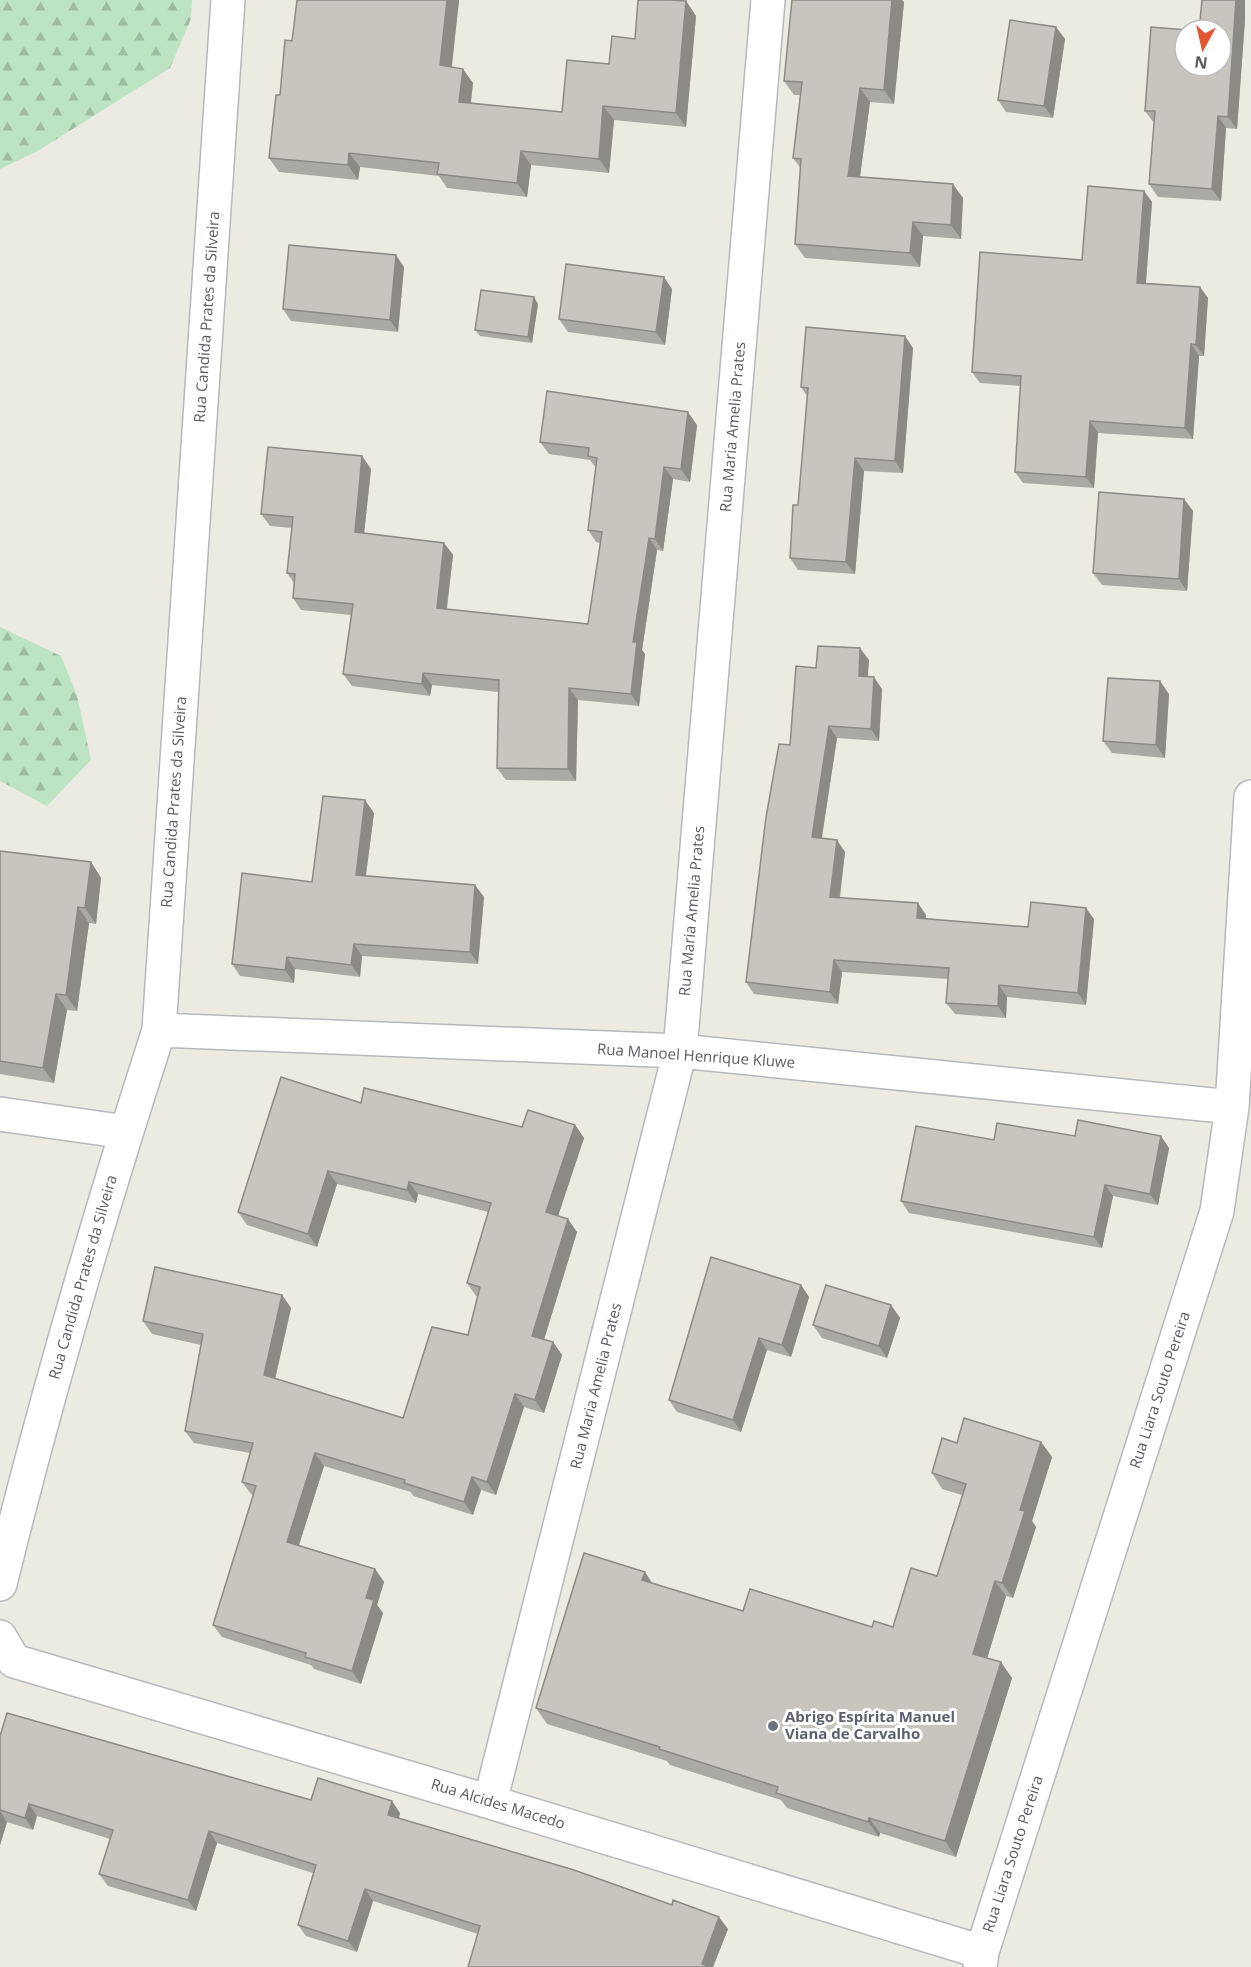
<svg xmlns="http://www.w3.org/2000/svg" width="1251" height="1967" viewBox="0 0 1251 1967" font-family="'Open Sans',sans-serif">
	<defs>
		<pattern id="forest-firs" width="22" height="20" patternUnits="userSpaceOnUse" patternTransform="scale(1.5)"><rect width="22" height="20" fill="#bde4c2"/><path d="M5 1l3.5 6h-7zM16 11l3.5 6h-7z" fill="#9dbca1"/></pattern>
	</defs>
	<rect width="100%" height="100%" fill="#ecebe1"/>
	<path fill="url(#forest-firs)" d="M0,0H192L191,19L170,68L36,152L0,169Z
		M0,627L61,656L77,695L91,760L47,806L0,781Z"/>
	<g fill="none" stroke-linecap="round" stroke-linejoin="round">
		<g stroke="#b6b8bd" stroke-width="36">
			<path id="street" d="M159,1030L680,1051L1232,1107
				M0,1114L126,1132
				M0,1584C46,1397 100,1212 159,1030L228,0
				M0,1637L14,1661L490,1802L982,1952
				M490,1802L680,1051L768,0
				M980,1967L982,1952L1217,1211L1232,1107L1251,797"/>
		</g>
		<use href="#street" stroke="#fff" stroke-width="33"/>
	</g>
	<path fill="#aba9a3" d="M297,0H459L452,67L473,83L471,103L562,112L635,39L686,1L696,16L686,127L614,120L609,173L531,165L527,197L447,188L439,176L360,167L358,180L279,172L269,158L280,95L292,41Z
		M1245,0V20L1237,129L1226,128L1221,201L1158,197L1149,184L1154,123L1145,111Z
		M904,2L894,104L870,102L860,177L963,198L961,239L923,236L920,267L805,258L795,244L801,169L793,158L800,95H794L784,81Z
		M1056,27L1065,39L1053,118L1006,112L998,100Z
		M1144,191L1152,202L1146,283L1200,287L1208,298L1204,356H1199L1193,439L1098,433L1094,488L1023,483L1015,472L1021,386L980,383L972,372L1082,260Z
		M404,267L398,332L291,321L283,309Z
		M672,289L665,345L568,332L559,319Z
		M538,304L532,343L480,336L475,330Z
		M913,348L903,473L864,471L855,574L798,570L790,558L798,505L807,396L801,387Z
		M697,425L690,482L673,479L663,551L657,550L642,650L645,654L639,706L578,700L576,781L506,780L497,768L498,692L432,685L430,696L352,686L343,674L351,615L301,610L293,598L294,583L287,573L292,528L270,526L261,514L362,456L371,469L364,533L444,543L453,555L447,609L588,624L600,543L596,542L588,530L596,468L590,460L549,454L540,442Z
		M1184,499L1193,511L1187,591L1102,585L1093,573Z
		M869,660L867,677L882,689L879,741L837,738L822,838L845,852L840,898L926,915V919L1028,927L1094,919L1086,1005L1007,997L1006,1018L955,1014L946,1003L948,979L842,972L838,1004L754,994L746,982L790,745L816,668Z
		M1169,694L1165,758L1112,753L1103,741Z
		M374,813L366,876L484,897L478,964L362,956L360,977L295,969L294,983L240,976L232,964L312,882Z
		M0,851L91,862L101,878L96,924L89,923L77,1011L67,1010L54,1083L0,1074Z
		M361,1103L522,1127L575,1125L584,1138L558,1216L577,1232L544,1340L553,1342L562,1355L544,1413L524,1407L496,1495L481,1490L473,1515L413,1496L411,1492L324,1466L299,1545L375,1569L384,1582L377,1605L383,1613L361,1684L314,1669L311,1665L222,1637L213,1625L253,1495L251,1494L242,1482L250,1453L194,1443L185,1431L201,1345L152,1334L143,1321L282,1295L291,1308L275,1379L403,1418L468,1335L478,1297L476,1296L467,1283L488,1212L418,1194L416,1203L337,1184L317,1247L247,1225L238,1212Z
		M1075,1136L1169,1148L1158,1205L1113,1196L1102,1248L909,1213L901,1201L994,1140Z
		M801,1285L809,1297L791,1357L767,1350L741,1432L677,1412L669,1400Z
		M891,1305L900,1318L887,1358L822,1338L813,1325Z
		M1041,1442L1052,1457L1032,1521L1036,1527L1013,1598L1006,1596L987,1658L1012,1678L956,1857L880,1833L879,1837L787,1808L781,1800L670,1765L667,1761L547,1724L536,1708L645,1572L652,1583L743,1611L872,1627H893L937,1576L962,1495L942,1489L932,1473L957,1443Z
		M0,1736L311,1800L400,1813L399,1819L728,1929L713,1967H468L478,1934L373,1901L357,1952L306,1936L298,1925L313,1873L217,1843L196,1911L108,1886L99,1874L110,1839L37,1816L33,1830L7,1822L0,1845Z"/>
	<path fill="#8b8a85" d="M447,0H459L450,80L440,65Z
		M892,0H902L904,2L894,104L884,90Z
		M1236,0H1245V20L1237,129L1228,117Z
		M686,1L696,16L686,127L676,113Z
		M1056,27L1065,39L1053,118L1044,106Z
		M463,69L473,83L469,116L459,102Z
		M860,88L870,102L858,191L848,176Z
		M603,106L614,120L609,173L599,159Z
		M1218,116L1226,128L1221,201L1212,189Z
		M521,151L531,165L527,197L517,183Z
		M349,153L360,167L358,180L348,165Z
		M953,184L963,198L961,239L951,225Z
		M1144,191L1152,202L1145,294L1137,283Z
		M913,222L923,236L920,267L910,253Z
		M396,255L404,267L398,332L390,320Z
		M664,277L672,289L665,345L656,332Z
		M1200,287L1208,298L1204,356L1196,345Z
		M534,297L538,304L532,343L528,337Z
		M905,336L913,348L903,473L895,461Z
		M1191,344L1199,356L1193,439L1185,428Z
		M688,412L697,425L690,482L681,469Z
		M1090,421L1098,433L1094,488L1086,477Z
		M362,456L371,469L363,544L355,532Z
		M855,458L864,471L855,574L846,562Z
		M664,467L673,479L663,551L655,539Z
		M1184,499L1193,511L1187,591L1179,579Z
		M649,538L657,550L642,650L645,654L639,706L631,694L633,642Z
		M444,543L453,555L445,621L437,608Z
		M860,648L869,660L867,688L859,676Z
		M423,673L432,685L430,696L422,684Z
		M874,677L882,689L879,741L871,729Z
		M1160,681L1169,694L1165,758L1156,745Z
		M569,688L578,700L576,781L568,769Z
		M829,726L837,738L820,848L812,837Z
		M365,800L374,813L364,888L356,875Z
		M837,840L845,852L838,909L830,897Z
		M91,862L101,878L96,924L85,908Z
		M475,885L484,897L478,964L470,952Z
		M918,903L926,915L925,930L917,918Z
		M78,907L89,923L77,1011L66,995Z
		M1086,908L1094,919L1086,1005L1078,993Z
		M354,944L362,956L360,977L351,965Z
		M287,957L295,969L294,983L285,970Z
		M834,960L842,972L838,1004L830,992Z
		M999,985L1007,997L1006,1018L998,1006Z
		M56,994L67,1010L54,1083L43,1068Z
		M575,1125L584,1138L555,1225L546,1212Z
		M1161,1136L1169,1148L1158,1205L1150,1194Z
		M328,1171L337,1184L317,1247L308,1234Z
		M409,1182L418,1194L416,1203L407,1190Z
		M1105,1185L1113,1196L1102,1248L1094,1237Z
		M568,1219L577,1232L541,1349L532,1336Z
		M801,1285L809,1297L791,1357L782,1345Z
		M282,1295L291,1308L273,1388L264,1375Z
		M891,1305L900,1318L887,1358L879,1346Z
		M759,1338L767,1350L741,1432L733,1420Z
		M553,1342L562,1355L544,1413L535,1400Z
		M515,1394L524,1407L496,1495L487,1482Z
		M1041,1442L1052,1457L1032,1521L1036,1527L1013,1598L1002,1583L1020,1510Z
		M315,1453L324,1466L296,1554L287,1542Z
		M472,1477L481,1490L473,1515L464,1502Z
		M375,1569L384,1582L377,1605L383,1613L361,1684L352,1671L366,1598Z
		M645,1572L655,1588L642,1580Z
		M995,1581L1006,1596L984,1669L973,1654Z
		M1001,1662L1012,1678L956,1857L945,1841Z
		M392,1801L400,1813L396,1827L388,1815Z
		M29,1804L37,1816L33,1830L25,1818Z
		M0,1811L7,1822L0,1845Z
		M869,1818L880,1833L879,1837L868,1822Z
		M209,1831L217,1843L196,1911L188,1900Z
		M365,1889L373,1901L357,1952L348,1941Z
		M719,1917L728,1929L713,1967H704L702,1964Z"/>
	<path fill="#c7c5be" stroke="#8b8a85" stroke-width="1.5" d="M297,0H447L440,65L463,69L459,102L562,112L567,60L609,64L612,36L635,39L638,0H671L686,1L676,113L603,106L599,159L521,151L517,183L437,174L439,163L349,153L348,165L269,158L276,95H280L285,40L292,41Z
		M792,0H892L884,90L860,88L848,176L953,184L951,225L913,222L910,253L795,244L801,159L793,158L802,82L784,81Z
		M1202,0H1236L1228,117L1218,116L1212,189L1149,184L1155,111H1145L1151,27L1188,30H1185V66H1221V30H1199Z
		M1010,20L1056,27L1044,106L998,100Z
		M1088,186L1144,191L1137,283L1200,287L1196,345L1191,344L1185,428L1090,421L1086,477L1015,472L1021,376L972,372L980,252L1082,260Z
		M289,245L396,255L390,320L283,309Z
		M566,264L664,277L656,332L559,319Z
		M481,290L534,297L528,337L475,330Z
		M806,327L905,336L895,461L855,458L846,562L790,558L793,505H798L808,388L801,387Z
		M547,391L688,412L681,469L664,467L655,539L649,538L633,642H637L631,694L569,688L568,769L497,768L499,680L423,673L422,684L343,674L353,604L293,598L295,574L287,573L293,517L261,514L268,447L362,456L355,532L444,543L437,608L588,624L602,532L588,530L597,458L588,456L589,448L540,442Z
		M1099,492L1184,499L1179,579L1093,573Z
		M818,646L860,648L859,676L874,677L871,729L829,726L812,837L837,840L830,897L918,903L917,918L1028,927L1031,902L1086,908L1078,993L999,985L998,1006L946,1003L949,968L834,960L830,992L746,982L766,817L779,744L790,745L796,666L816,668Z
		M1108,678L1160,681L1156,745L1103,741Z
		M323,796L365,800L356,875L475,885L470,952L354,944L351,965L287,957L285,970L232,964L242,873L312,882Z
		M0,851L91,862L85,908L78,907L66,995L56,994L43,1068L0,1061Z
		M281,1077L361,1103L364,1088L522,1127L528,1110L575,1125L546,1212L568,1219L532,1336L553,1342L535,1400L515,1394L487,1482L472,1477L464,1502L404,1483L405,1480L315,1453L287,1542L375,1569L366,1598L374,1600L352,1671L305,1657L306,1653L213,1625L256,1486L242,1482L253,1443L185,1431L203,1334L143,1321L155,1267L282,1295L264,1375L403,1418L432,1327L468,1335L480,1287L467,1283L491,1203L409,1182L407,1190L328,1171L308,1234L238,1212Z
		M1078,1120L1161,1136L1150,1194L1105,1185L1094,1237L901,1201L916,1126L994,1140L997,1123L1075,1136Z
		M711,1257L801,1285L782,1345L759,1338L733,1420L669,1400Z
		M826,1285L891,1305L879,1346L813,1325Z
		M964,1418L1041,1442L1020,1510L1025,1511L1002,1583L995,1581L973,1654L1001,1662L945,1841L869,1818L868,1822L776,1793L778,1787L659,1749L660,1747L536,1708L584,1553L645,1572L642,1580L743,1611L750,1589L872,1627L874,1621L893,1627L911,1568L937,1576L966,1484L932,1473L942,1438L957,1443Z
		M7,1713L311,1800L318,1778L392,1801L388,1815L574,1870L672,1905L673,1900L719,1917L702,1964L711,1967H468L480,1926L365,1889L348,1941L298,1925L316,1865L209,1831L188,1900L99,1874L113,1830L29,1804L25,1818L0,1810V1736Z"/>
	<circle fill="#6b7280" stroke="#fff" stroke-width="2" cx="773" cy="1726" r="6"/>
	<g text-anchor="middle" stroke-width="6" stroke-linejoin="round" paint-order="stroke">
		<g font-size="15" fill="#595c62" stroke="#fff">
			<text transform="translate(207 317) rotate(-86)" y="5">Rua Candida Prates da Silveira</text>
			<text transform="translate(733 427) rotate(-85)" y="5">Rua Maria Amelia Prates</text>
			<text transform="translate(174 802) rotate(-86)" y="5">Rua Candida Prates da Silveira</text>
			<text transform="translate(692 911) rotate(-85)" y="5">Rua Maria Amelia Prates</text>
			<text transform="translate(696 1056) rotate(4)" y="5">Rua Manoel Henrique Kluwe</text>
			<text transform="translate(83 1277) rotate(-74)" y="5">Rua Candida Prates da Silveira</text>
			<text transform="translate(596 1386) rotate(-76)" y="5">Rua Maria Amelia Prates</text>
			<text transform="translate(1160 1390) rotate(-72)" y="5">Rua Liara Souto Pereira</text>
			<text transform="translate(498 1804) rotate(17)" y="5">Rua Alcides Macedo</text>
			<text transform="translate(1013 1854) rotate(-72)" y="5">Rua Liara Souto Pereira</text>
		</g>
		<g font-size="15" font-weight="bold" fill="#5b616d" stroke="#fff" text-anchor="start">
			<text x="785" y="1722">Abrigo Espírita Manuel<tspan x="785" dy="17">Viana de Carvalho</tspan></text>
		</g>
	</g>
	<g transform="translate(1203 48) rotate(188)"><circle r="28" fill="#ffffff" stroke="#bdbec0" stroke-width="1.5"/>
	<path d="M0-4.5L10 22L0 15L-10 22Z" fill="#e4542f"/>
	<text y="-9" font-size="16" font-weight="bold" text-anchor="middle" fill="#595c62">N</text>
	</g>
</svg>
